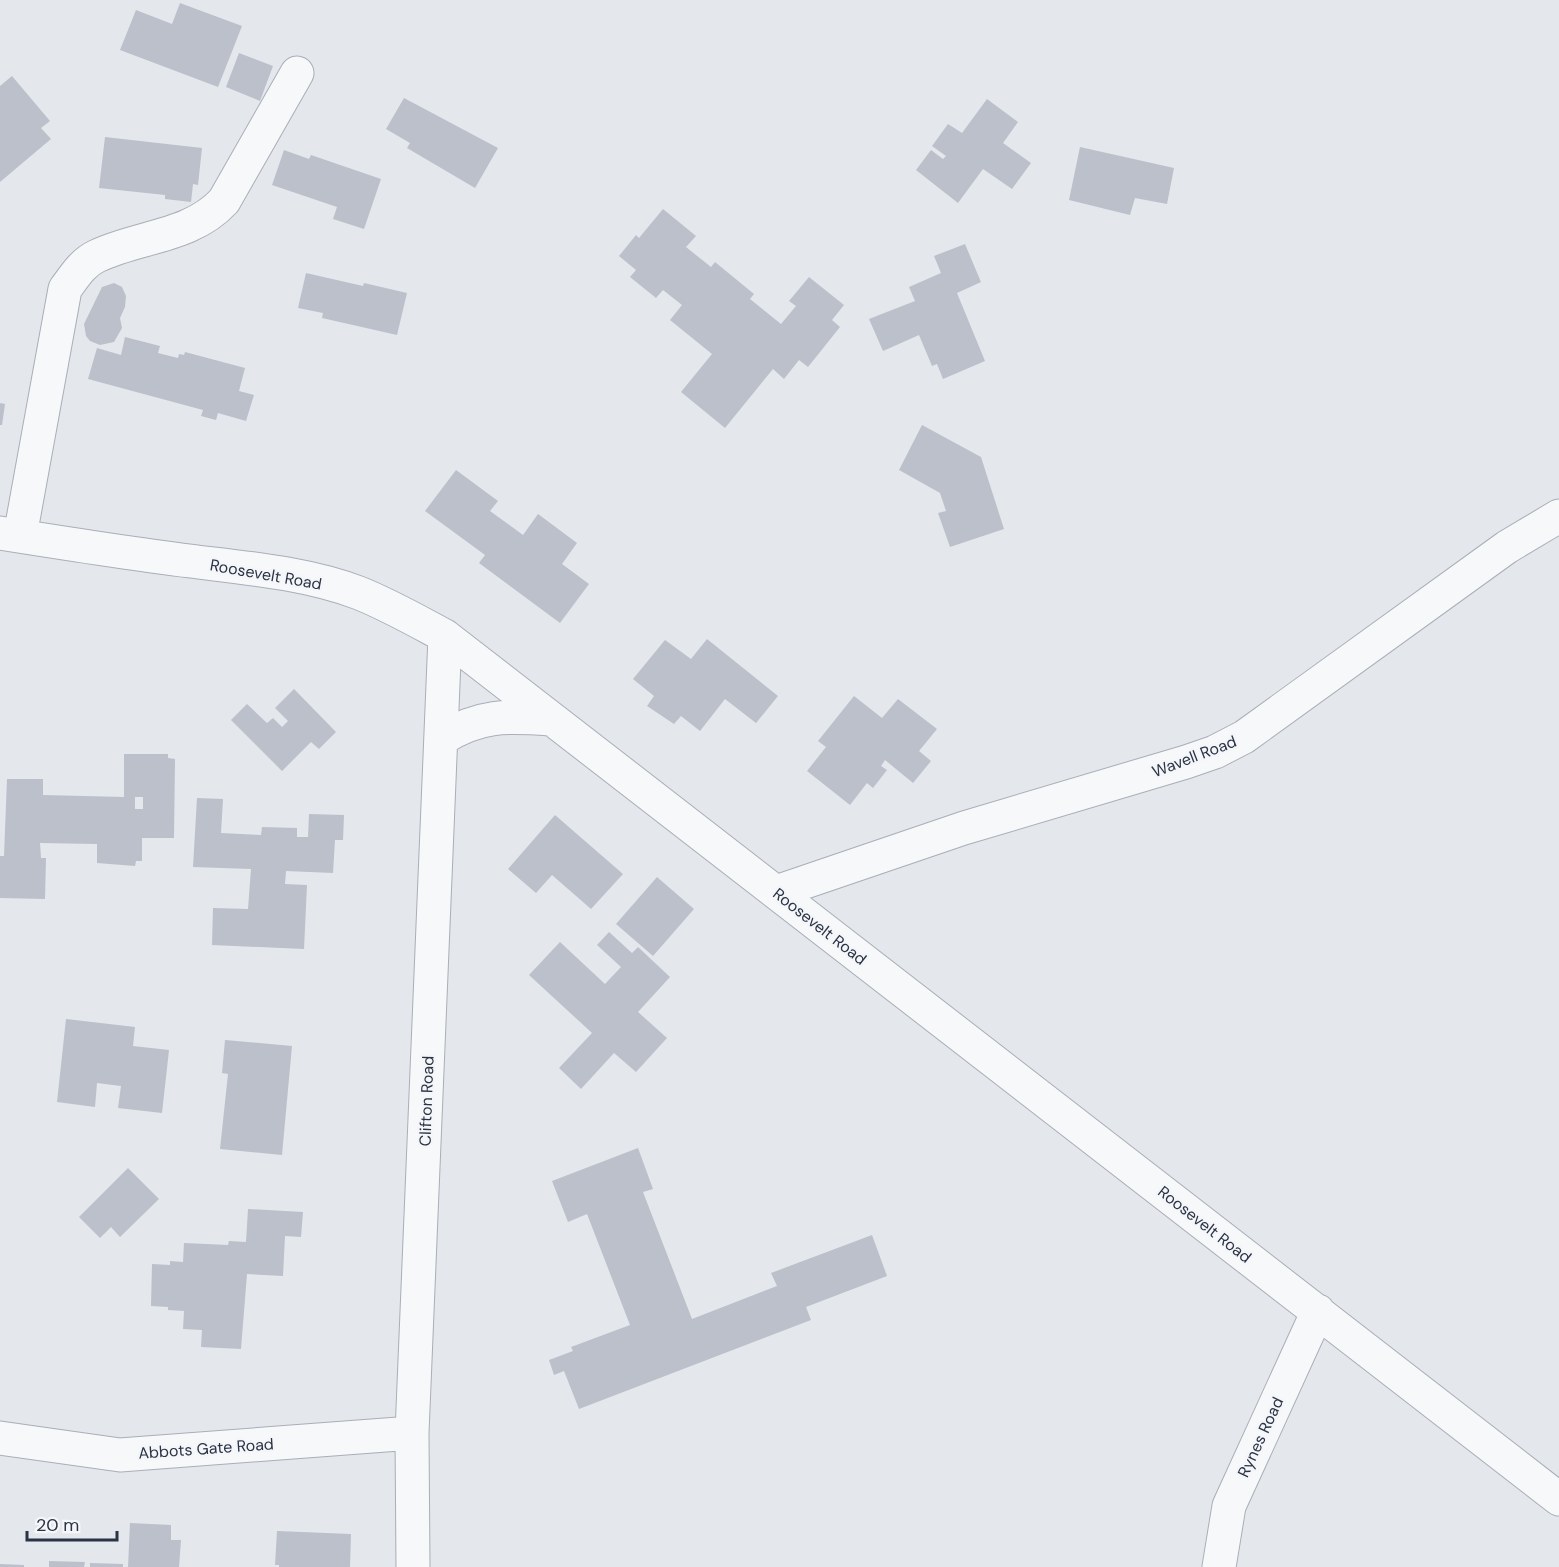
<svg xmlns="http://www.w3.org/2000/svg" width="1559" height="1567" viewBox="0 0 1559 1567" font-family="'DM Sans',sans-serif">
	<rect width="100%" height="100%" fill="#e4e7ec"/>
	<path fill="#bbc0ca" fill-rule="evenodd" d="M180,3L242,26L218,87L120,50L136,10L172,24Z
		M239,53L273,66L260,101L226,87Z
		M12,76L50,121L41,128L51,139L0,182V86Z
		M404,98L498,148L475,188L407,148L410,143L386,129Z
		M987,99L1018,122L1003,143L1031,163L1012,189L983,169L958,203L916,170L931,150L943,159L946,156L932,146L948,124L962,133Z
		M105,137L202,148L198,185L193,184L191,202L165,199V195L99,188Z
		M1080,147L1174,168L1167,204L1135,198L1130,215L1069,200Z
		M284,150L309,159L311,155L381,179L364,229L333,219L337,207L272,185Z
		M663,209L696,236L686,247L711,267L715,262L754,294L750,299L781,324L796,306L789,301L809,277L844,305L832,320L840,327L808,367L799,360L784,379L773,369L725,428L681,392L712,354L670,320L682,305L663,290L656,298L630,277L636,270L619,256L636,235L639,238Z
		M965,244L981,282L957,293L985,361L943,379L937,364L932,366L919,335L883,351L869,319L915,301L909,287L941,273L934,256Z
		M306,273L363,286L364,283L407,293L397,335L322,318L323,313L298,308Z
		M114,283L122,287L126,296L125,307L120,318L122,328L114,342L100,345L90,341L86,336L84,324L102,287Z
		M125,337L160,346L158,353L178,358L179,354L184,355L185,352L245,368L239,391L254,395L246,421L218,413L216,420L201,416L203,410L88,379L97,348L121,355Z
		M0,403L5,404L2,425H0Z
		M922,425L981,457L1004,529L950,547L938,513L946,511L940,493L899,470Z
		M456,470L498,501L490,511L523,535L538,514L577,543L562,564L589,584L560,623L479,563L485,555L425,511Z
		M707,639L778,696L756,723L725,699L700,731L681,716L674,724L647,706L654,696L633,679L665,640L691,659Z
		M294,689L336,732L319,749L311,742L282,771L231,720L247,704L267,723L273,718L282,727L288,721L275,708Z
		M854,696L882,718L898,699L937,729L919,751L931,761L913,783L885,760L881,766L887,770L873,788L867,783L850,805L807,771L826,747L818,741Z
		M124,754H168V758L175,759L174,838H142V861H136L135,866L97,863V844L40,843L41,858H46L45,899L0,898V856H4L7,779H43V795L124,797ZM135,797H143V809H135Z
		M197,798L223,799L221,833L261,835L262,827L297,828V837H308L309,814L344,815L343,840H335L333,873L286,871L285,884L307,885L304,949L212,945L213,908L248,909L251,869L193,867Z
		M555,815L623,874L591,909L552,875L536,893L508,869Z
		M657,877L694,909L653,956L616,924Z
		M609,932L632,953L638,947L670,977L638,1012L667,1038L636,1072L614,1053L581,1089L559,1068L592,1033L529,975L560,942L605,984L621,967L597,945Z
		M66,1019L135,1027L133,1046L169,1050L162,1113L118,1108L121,1086L97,1083L95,1107L57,1102Z
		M225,1040L292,1046L282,1155L220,1149L228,1074L222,1073Z
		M638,1148L653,1189L643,1192L692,1319L777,1286L771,1273L872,1235L887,1276L806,1307L811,1320L579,1409L564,1371L554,1375L549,1360L573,1351L571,1347L630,1325L587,1214L568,1222L552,1181Z
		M128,1168L159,1199L120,1237L111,1227L100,1238L79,1217Z
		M248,1209L303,1212L301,1237L285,1236L283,1276L247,1274L241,1349L201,1347L202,1330L183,1329L184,1311L168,1310V1307L151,1306L152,1264L170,1265V1261L183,1262L184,1243L228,1245L229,1241L246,1242Z
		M130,1523L171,1525V1540H181L179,1567H128Z
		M277,1531L351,1534L350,1567H279V1565H275Z
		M49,1561L85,1562L84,1567H49Z
		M90,1563L123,1564V1567H90Z
		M0,1564L24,1565V1567H0Z"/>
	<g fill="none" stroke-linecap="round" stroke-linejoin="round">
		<g stroke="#a9aeb7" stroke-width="35">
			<path id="minor" d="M0,533C63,543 126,553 190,561C246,568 306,573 359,593C389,605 417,621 445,636L1559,1499
				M20,536L65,289C74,277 82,263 97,256C139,236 191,237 224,201L297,73
				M441,739C480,714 507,716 551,719
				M776,892L964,828L1186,762L1215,752L1244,737L1507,547L1559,516
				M0,1438L120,1455L412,1433
				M413,1567L412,1433L445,636
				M1219,1567L1229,1506L1318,1311"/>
		</g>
		<use href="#minor" stroke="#f7f8fa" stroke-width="33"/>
	</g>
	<g text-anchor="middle" stroke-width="5" stroke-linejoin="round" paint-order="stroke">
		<g font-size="16" fill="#2b3445" stroke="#f4f6f9">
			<text transform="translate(266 574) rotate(10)" y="6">Roosevelt Road</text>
			<text transform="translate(1194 756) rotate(-21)" y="6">Wavell Road</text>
			<text transform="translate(820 926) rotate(38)" y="6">Roosevelt Road</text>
			<text transform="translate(426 1101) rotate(-88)" y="6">Clifton Road</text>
			<text transform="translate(1205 1224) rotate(38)" y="6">Roosevelt Road</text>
			<text transform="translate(1260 1437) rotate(-65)" y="6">Rynes Road</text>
			<text transform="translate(206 1448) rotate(-4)" y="6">Abbots Gate Road</text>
		</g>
	</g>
	<path d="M27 1531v9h90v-9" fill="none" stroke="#2b3445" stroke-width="3"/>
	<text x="36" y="1531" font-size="18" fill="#2b3445" stroke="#f4f6f9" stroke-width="4.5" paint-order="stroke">20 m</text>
</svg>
